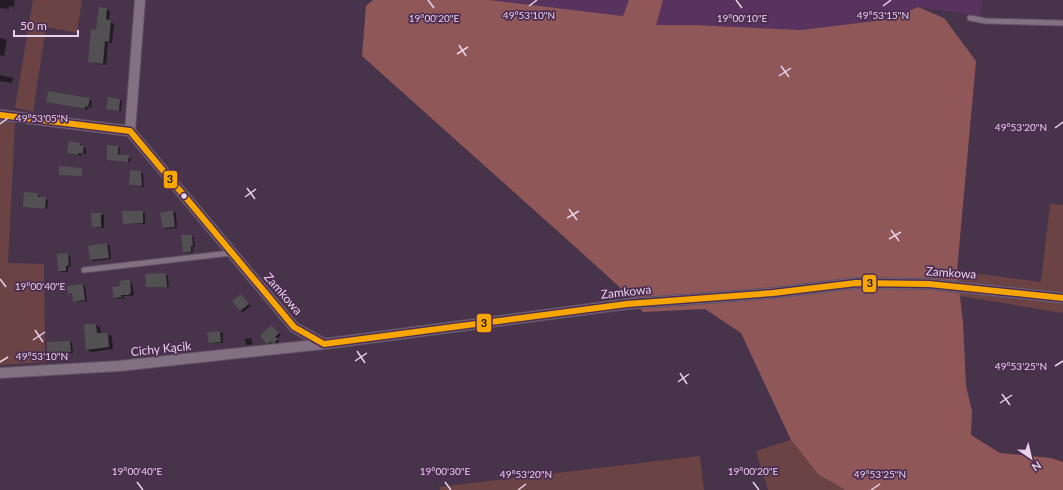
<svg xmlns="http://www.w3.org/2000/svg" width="1063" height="490" viewBox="0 0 1063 490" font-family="Lato,sans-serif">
	<rect width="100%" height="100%" fill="#47344a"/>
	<path fill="#57335d" d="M489,0H629L623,16Z
		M663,0H983L980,16L918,7L892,19L801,30L693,25H656Z"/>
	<path fill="#6b4345" d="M33,0H82L77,33L46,27L33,112L15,108Z
		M0,121L15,123L8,263L44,264L45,362L0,365Z
		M1050,204L1063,205V293L958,281L957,271L1041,282Z
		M959,291L1063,303V313L960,296Z
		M791,440L818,474L845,490H768L756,451Z
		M700,456L704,490H440L439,487Z"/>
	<path fill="#905758" d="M373,0H489L623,16L629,0H663L656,25H693L801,30L892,19L918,7L944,18L976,61L957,271L963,322L966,386L972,411L971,435L1000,453L1051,458L1063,462V490H845L818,474L791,440L741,333L705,309L643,312L627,294L581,252L362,56L366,6Z"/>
	<path fill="#0007" d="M0,0H13L15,1L14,7L9,6V9L0,8Z
		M107,9L110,11L109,21L114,24L112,43H108L106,65L93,63L89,61Z
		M0,38L7,40L4,56L0,55Z
		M0,75L13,78L12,83L0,81Z
		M89,99L92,101L91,108L88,107L87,110L47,101Z
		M120,100L122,101L121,111L107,109Z
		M80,144L86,148V154L81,153V156L68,153Z
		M118,147L120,148L119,156L131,158L130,162L108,159Z
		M140,172L143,173L144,187L130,185Z
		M38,194L40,198L48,200L47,209L24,207Z
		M173,211L176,213L177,228L166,229L164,228Z
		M142,212L145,213V224L124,223Z
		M92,214L104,215V228L93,227Z
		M191,236L194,237L195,247H193V252L187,253L184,251Z
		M107,244L110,246L111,259L94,261L91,260Z
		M67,254L70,256L71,266L68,267V272H62L59,271Z
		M166,274L168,276L169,287H147Z
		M130,281L132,283L134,294L132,296H124V298L117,299L115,298Z
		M83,285L85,286L87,301L76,302L74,301L73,294L69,293Z
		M241,296L251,306L243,312L240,311Z
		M85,325H96L100,327L101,334H108L112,336L113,349L91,352L87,350Z
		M273,328L281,335L277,339L279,341L277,344L273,342L270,344L268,343Z
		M220,332L223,333V343H210L208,333Z
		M251,338L253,344L246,345L245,339Z
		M70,342L72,343L73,353L51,354L48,353Z"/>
	<path fill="#525053" d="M99,7L107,8L106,19L111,21L109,42L105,41L103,64L88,62L91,29L96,30Z
		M48,91L90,98L88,107L85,106V109L46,102Z
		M108,97L120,99L119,111L106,109Z
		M69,141L80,143V145L84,146L83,153H79L78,155L67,153Z
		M107,145L118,146V155H129L128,162L107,160Z
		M59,166L82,168V176L59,175Z
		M130,170L141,171L142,186L129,185Z
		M24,192L38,193V197H46L45,209L23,207Z
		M173,210L175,227L163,228L160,213Z
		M122,211H143V223L123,224Z
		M91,213H101V227H92Z
		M181,235H192L193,246H191V252H183Z
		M107,243L109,258L90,260L88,246Z
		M68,253L69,265L66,266V271H58L57,254Z
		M166,273L167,287H146L145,274Z
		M124,280H130L131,292L129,295H121L122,297L114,298L112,287L120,286L119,282Z
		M83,284L85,300L73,302L72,293L68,294L67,286Z
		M241,294L249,304L240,311L232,301Z
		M84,324H96L97,333H108L109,347L86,350Z
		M271,325L279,333L275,337L278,339L274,343L270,342L267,344L260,336Z
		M220,331L221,342L209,343L207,332Z
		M70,341L71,352L47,353V342Z"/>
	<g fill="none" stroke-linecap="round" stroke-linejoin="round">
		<g stroke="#605163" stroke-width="7">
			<path id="lane" d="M970,18L986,21L1063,23
				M84,270L231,253"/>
		</g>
		<g stroke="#605163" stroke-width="12">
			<path id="street" d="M0,115L130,131L294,327L324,344L627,304L773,293L856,283L929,284L1063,298
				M130,131L140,0
				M0,373L119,366L324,344"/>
		</g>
		<use href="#lane" stroke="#817183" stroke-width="5"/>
		<use href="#street" stroke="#817183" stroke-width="10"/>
		<g stroke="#4d2c52" stroke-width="9">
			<path id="bus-1" d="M0,115L130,131L294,327L324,344L627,304L773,293L856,283L929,284L1063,298"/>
		</g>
		<use href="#bus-1" stroke="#f7a600" stroke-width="6"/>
	</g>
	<path fill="none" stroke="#e7d2e9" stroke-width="1.5" d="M428,0L434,8M736,0L742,8M529,6L537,0M883,6L891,0M459,45L466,56M457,54L468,47M781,66L789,77M779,76L791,68M0,124L8,118M1055,128L1063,122M247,188L255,199M245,197L256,189M569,209L577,220M567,218L579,211M891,230L899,241M889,239L901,232M0,279L6,287M35,330L43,342M33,340L45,332M357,351L365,363M355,361L367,353M0,362L8,357M1055,366L1063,361M680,373L687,384M678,382L689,374M1002,394L1010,405M1000,403L1012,395M137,482L143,490M445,482L451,490M753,482L759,490M518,490L526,484M871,490L880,484"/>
	<circle fill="#e7d2e9" stroke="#4d2c52" stroke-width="1.5" cx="184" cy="196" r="3.5"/>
	<g text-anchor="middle" stroke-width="3.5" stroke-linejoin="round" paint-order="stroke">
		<g font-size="12" fill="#e7d2e9" stroke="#4d2c52">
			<text transform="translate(951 273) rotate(4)" y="4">Zamkowa</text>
			<text transform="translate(626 292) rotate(-6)" y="4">Zamkowa</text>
			<text transform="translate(283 294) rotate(49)" y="4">Zamkowa</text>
			<text transform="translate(161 349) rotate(-6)" y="4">Cichy Kącik</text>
		</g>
	</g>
	<g font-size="10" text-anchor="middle" fill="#e7d2e9" stroke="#4d2c52" stroke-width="3.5" stroke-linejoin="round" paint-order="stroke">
		<text x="529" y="19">49°53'10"N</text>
		<text x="883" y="19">49°53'15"N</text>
		<text x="434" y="22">19°00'20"E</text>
		<text x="742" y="22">19°00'10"E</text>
		<text x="42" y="122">49°53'05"N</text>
		<text x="1021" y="131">49°53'20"N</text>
		<text x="40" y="290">19°00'40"E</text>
		<text x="42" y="360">49°53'10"N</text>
		<text x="1021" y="370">49°53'25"N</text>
		<text x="137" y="475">19°00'40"E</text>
		<text x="445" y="475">19°00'30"E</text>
		<text x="753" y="475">19°00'20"E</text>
		<text x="526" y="478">49°53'20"N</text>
		<text x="880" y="478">49°53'25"N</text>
	</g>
	<g stroke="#4d2c52" stroke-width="1.5">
		<rect x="163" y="170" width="15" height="19" rx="4" fill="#f7a600"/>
		<rect x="862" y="274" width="15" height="19" rx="4" fill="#f7a600"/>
		<rect x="476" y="313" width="16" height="20" rx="4" fill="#f7a600"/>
	</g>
	<g font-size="11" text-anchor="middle" font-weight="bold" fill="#111">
		<text x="170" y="183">3</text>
		<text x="870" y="287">3</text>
		<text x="484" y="327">3</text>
	</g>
	<g transform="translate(1031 458) rotate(146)" stroke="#4d2c52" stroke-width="3" paint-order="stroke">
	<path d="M0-3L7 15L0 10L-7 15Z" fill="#e7d2e9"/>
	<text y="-6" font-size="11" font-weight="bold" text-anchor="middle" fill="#e7d2e9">N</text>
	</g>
	<path d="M14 30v6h64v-6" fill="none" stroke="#e7d2e9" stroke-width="2"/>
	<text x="20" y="30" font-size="12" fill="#e7d2e9" stroke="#4d2c52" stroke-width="3" paint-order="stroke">50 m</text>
</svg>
